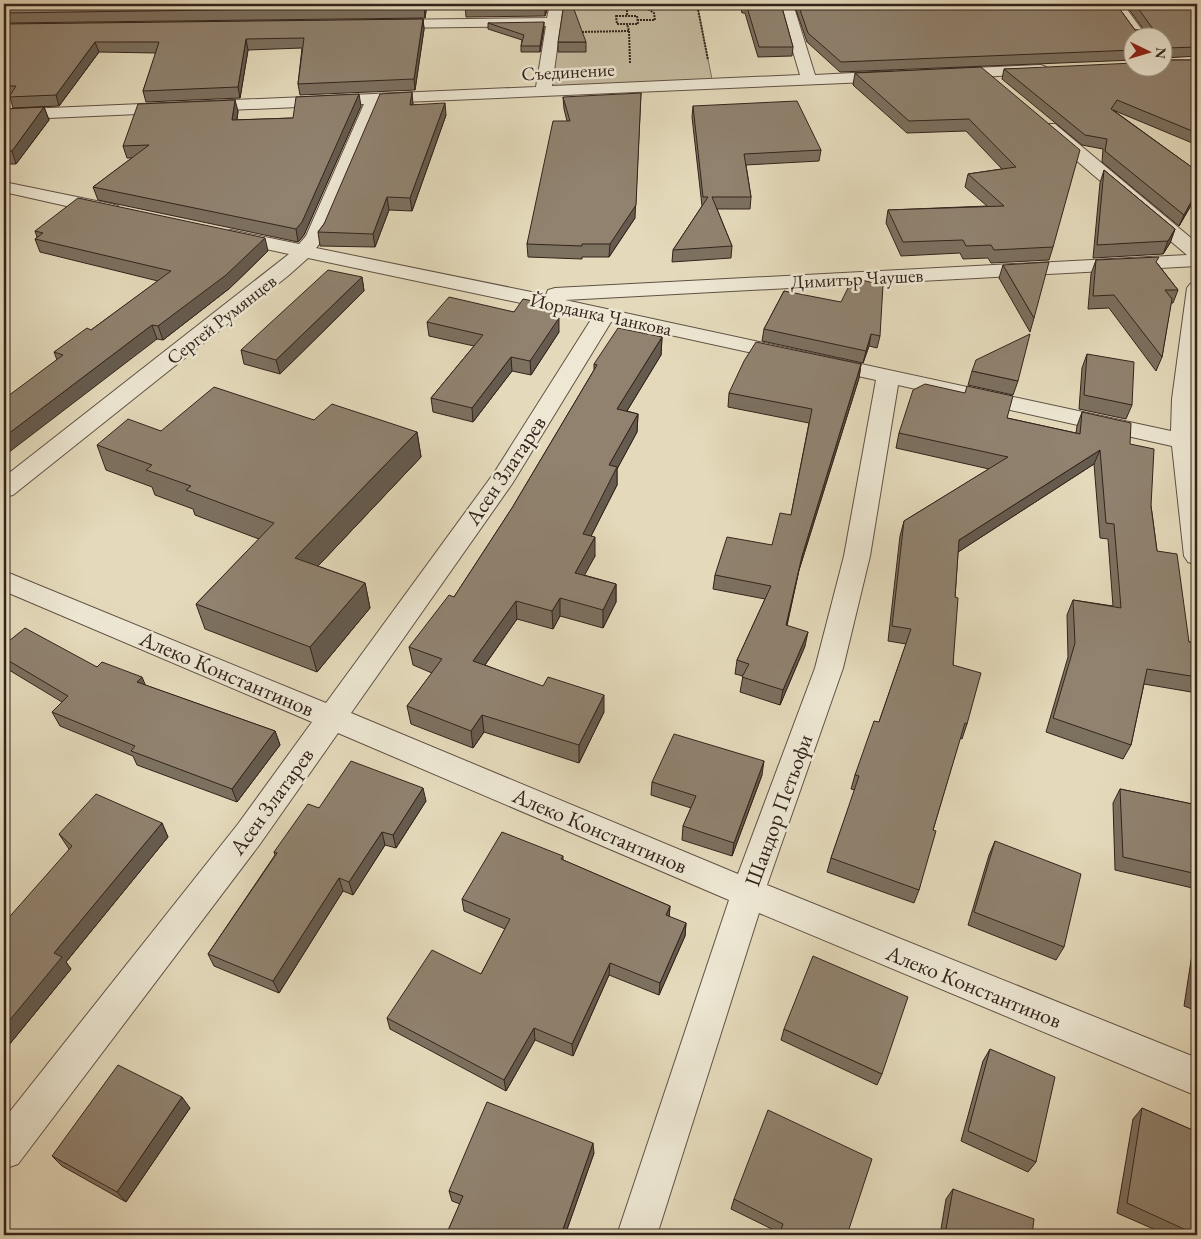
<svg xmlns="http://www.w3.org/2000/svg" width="1201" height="1239" viewBox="0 0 1201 1239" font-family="'EB Garamond',serif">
	<rect width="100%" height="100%" fill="#e4dabb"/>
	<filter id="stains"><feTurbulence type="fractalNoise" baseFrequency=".004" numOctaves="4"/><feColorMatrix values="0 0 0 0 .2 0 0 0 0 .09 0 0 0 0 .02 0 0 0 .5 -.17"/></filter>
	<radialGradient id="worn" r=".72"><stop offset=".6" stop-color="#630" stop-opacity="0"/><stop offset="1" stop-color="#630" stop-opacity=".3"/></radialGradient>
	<path fill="#c6bba0" stroke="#7d6f5e" d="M555,4H697L713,84L543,92Z"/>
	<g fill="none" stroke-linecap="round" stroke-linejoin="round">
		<g stroke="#605144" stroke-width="2">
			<path id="minor" d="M550,4L563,5L552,86L800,75L779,4H793L815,75L891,71L897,73L899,76L897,79L891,81L380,103L325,237L316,248L546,295L548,290L555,288L1187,255L1043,132L1041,128L1043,124H1055L1197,243V266L565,300L1171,431L1172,399L1187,288L1190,284L1197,282L1195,436L1197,437V565L1188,562L1184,556L1172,446L898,385L870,556L843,668L767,885L1197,1058V1096L759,913L657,1235H617L729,900L338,733L260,844L18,1164L4,1169V1119L238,824L312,722L4,591V571L326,703L494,473L592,318L308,258L289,275L13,495L4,497V477L289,254L224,240L221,236L224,232L231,230L299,244L306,236L364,104L4,120V110L536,87L546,26L385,28L380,27L378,24L380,21L385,20L547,18ZM611,322L876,380L844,556L815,668L738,874L351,713L512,484Z
				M1109,4H1123L1148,38H1134Z
				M1041,65L1046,67L1049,70L1046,73L949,79L943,77L941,74L943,71L949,69Z
				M4,182L111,204L118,206L120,210L118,214L111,216L4,192Z"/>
		</g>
		<path stroke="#34231c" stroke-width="2" stroke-dasharray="2 1" stroke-linecap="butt" d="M627,4V16
			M697,4L708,60
			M616,16H637L638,24H617Z
			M637,20H655L654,13L641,4
			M629,31L630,63
			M579,32L629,31L627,24"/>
		<use href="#minor" fill="#ede7d3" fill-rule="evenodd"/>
	</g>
	<path fill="#7c705f" stroke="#34231c" d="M4,4H427L425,18L4,23Z
		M465,4H549L545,16L466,17Z
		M740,4H781L793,47L792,56L758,57L745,13H742Z
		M794,4H1116L1135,30H1144L1125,4H1197V56L1165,58L1167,60H1197V145L1113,110L1197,171V195L1179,226L1102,162L1103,149L1082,145L1002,79L1004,69L1164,68L1134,38V60L840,72L807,42Z
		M423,19L424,29L415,90L300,95L298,84L302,48L248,50L240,98L146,102L143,91L156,53L99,52L59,106L13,108L10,97H4V24Z
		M488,23L544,28L540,52H521V46L522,40L488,29Z
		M558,42H586V52H558Z
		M981,67L1053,247L1049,260L991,263L988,258L963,259L960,253L901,256L886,223L888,210L987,206L965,187L968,174L1002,169L966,131L907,133L853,85L855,73Z
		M563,97L635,218L609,257H582V259L528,257L527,244L567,121L564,109Z
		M413,104L446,115L412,211L389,210L375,247L320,246L318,232Z
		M361,106L304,235L298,242L98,200L93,187L132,158H127L123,146L238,111L237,120L293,118Z
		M693,106L821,150L819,161L746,165L751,197L750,209H717L732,246L731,258L672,262L673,250L702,206L692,117Z
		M44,107L49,120L16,164H4V109Z
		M1104,170L1175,229L1170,243L1163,254L1093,258L1100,183Z
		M35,231L268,251L230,288L163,340L157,339L57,360L54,352L91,330L158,281L40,252L35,239L37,237Z
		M1096,260L1157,263L1178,290L1173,303H1171L1162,357L1156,371L1109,308L1088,309L1091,274Z
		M1003,265L1034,318L1030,332L999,278Z
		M362,277L364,291L280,374L244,364L241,350Z
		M784,291L880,336L877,348L869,346L863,363L762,341L764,329Z
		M553,305V317L559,332L531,375L512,371L473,422L433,412L431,398L474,346L429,336L427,322L514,312Z
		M662,337L661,355L627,411L638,414L637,432L617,469V485L591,536L595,556L584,575L616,584V602L603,628L560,616L553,629L517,619L485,665L604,712L579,763L484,732L473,748L411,724L407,706L432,673L413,665L409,647L454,597L512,508L594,370V364Z
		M1087,354L1132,405L1126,419L1079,409L1082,368Z
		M861,364L859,378L799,570L787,625L805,646L780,705L740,692L743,676L735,674L737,660L765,599L713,589L715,575L772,545L791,515L809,423L728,407L729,393Z
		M972,371L1018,381L1013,395L968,385Z
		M1082,412L1130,444L1151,506L1157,551L1189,642L1197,643V693L1144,684L1131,745L1123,759L1046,732L1068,657L1067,615L1073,600L1113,606L1108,539L1100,538L1094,464L958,552L955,597L953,665L967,724L962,739L960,738L933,830L919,890L914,903L827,872L831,858L855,790L851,789L855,775L879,722L906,644L888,641L900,536L904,521L989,469L896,448L899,433L1007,418L1076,433L1077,426Z
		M314,420L417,432L421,457L318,566L365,583L370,608L317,672L205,629L196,604L259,539L195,515L193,509L155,495L152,487L106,470L97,445L161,431Z
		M4,645L97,667L145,685L275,731L280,745L237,802L137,765L133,756L60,726L52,712L62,702L4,667Z
		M762,775L732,856L682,840L683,826L691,808L651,795L652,782Z
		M1120,789L1197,805V889L1115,870L1113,803Z
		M426,801L396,848L385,845L353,895L343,891L279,993L214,966L208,954L275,855L274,852L319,808Z
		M162,823L168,837L66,962L71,969L4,1051L69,849L59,834Z
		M995,841L1064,947L1056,960L968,925L989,855Z
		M563,856V860L670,906L669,917L686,923L685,936L659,995L609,975L573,1056L535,1040L506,1091L390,1029L387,1018L481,974L505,929L464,911L462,899Z
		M1197,932V1011L1184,1006L1195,935Z
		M784,1029L882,1074L877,1085L781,1040Z
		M990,1049L1036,1162L1028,1172L961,1141L983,1061Z
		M190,1108L126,1202L62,1166L52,1156Z
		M1142,1108L1197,1132V1235H1167L1117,1213L1133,1119Z
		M594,1153L565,1235H446L460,1204L452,1201L449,1191Z
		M953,1189L1032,1235H940L946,1199Z
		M734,1199L847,1235L780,1233L731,1209Z"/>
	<path fill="#655b4e" stroke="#34231c" d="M425,4H427L425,18L424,7Z
		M546,4H549L545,16V6Z
		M423,19L424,29L415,90L414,79Z
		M544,22V28L540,52V46Z
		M246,39L248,50L240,98L238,87Z
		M95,42L99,52L59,106L56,95Z
		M412,92L413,104L410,105Z
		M641,93L635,218L609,257L610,244Z
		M359,94L361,106L304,235L298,242L296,229Z
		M235,100L238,111L235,132L232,120Z
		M445,103L446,115L412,211L410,198Z
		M44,107L49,120L16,164L12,151Z
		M1197,191V195L1179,226L1184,215Z
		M387,197L389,210L375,247L373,234Z
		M1175,229L1170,243L1163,254L1168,241Z
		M265,238L268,251L230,288L163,340L158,326Z
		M362,277L364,291L280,374L276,360Z
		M553,305V319L559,318V332L531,375L530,361L551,317Z
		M152,325L157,339L4,456V437Z
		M871,334L869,346L863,363L866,351Z
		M662,337L661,355L617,427V409Z
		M511,357L512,371L473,422L472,408Z
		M861,364L859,378L799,570L784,639L786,625L802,556Z
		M638,414L637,432L617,469V485L583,552V534L609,465Z
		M417,432L421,457L302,583L295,558Z
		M1100,450L1094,464L955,554L959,540Z
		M595,537V556L576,591L575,573Z
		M365,583L370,608L317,672L310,647Z
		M616,584V602L603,628V610Z
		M560,598V616L553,629L552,611Z
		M516,601L517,619L475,679L473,661Z
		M808,632L805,646L780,705L783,690Z
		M142,677L148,691L137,682Z
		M604,695V712L579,763V745Z
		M482,715L484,732L473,748L471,731Z
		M275,731L280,745L237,802L232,789Z
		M764,761L762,775L732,856L734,843Z
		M423,788L426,801L396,848L393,835Z
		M162,823L168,837L66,962L71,969L4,1051V1027L54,953Z
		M382,832L385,845L353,895L349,882Z
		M339,878L343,891L279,993L273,981Z
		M670,906L669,919L666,915Z
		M686,923L685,936L659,995L660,983Z
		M610,963L609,975L573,1056L572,1044Z
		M534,1028L535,1040L506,1091L504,1080Z
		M182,1097L190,1108L126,1202L117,1192Z
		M593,1143L594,1153L565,1235H561Z"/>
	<path fill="#90826f" stroke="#34231c" d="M4,4H425L424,7L4,13Z
		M465,4H546L545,6L465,7Z
		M564,4H572L586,42H558Z
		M746,4H781L793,47H759Z
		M798,4H1116L1135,30H1151L1153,29L1135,4H1197V47L1166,48L1165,58L1167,60H1197V84L1192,85L1197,87V133L1117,100L1111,109L1197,171V191L1184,215L1105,151L1107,139L1085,135L1004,69L1134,63V68H1164V38H1134V50L841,62L808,33Z
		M423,19L414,79L298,84L304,38L246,39L238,87L143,91L159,42H95L56,95L9,97L16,86H4V24Z
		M544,22L540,46H521L524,35L488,23Z
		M981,67L1080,150L1053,247L994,250L991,245L966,246L963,240L903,242L888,210L1004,206L968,174L1016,167L969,119L909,121L855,73Z
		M412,92L410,105L445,103L410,198L387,197L373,234L318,232L324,224L380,94Z
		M641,93L636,205L610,244H582V246L527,244L553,121H570L563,97Z
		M359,94L302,222L296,229L93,187L149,145L123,146L138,104L235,100L232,120L293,118L296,97Z
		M797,101L821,150L744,154L751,197H712L732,246L673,250L708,197H703L693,106Z
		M44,107L12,151H4V109Z
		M1104,170L1175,229L1168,241L1097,245Z
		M78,198L265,238L226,275L158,326L152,325L4,437V399L63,355L54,352L87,328L91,330L171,271L35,239L43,233L35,231Z
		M1159,257L1156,262L1178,290H1165L1172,299L1162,357L1114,295L1093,296L1096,260Z
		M1049,262L1034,318L1003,265Z
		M328,270L362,277L276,360L241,350Z
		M853,278L883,285L880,336L871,334L866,351L764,329L784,291L841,302Z
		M449,297L514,312L523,299L553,305L551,317L559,318L530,361L511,357L472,408L431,398L483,335L427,322Z
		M618,328L662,337L617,409L638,414L609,465L617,467L583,534L595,537L575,573L616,584L603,610L560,598L552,611L516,601L473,661L543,686L548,677L604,695L579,745L482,715L471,731L407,706L442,659L409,647L449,595L454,597L512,508L597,365L594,364Z
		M1030,334L1018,381L972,371L976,360Z
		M756,342L861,364L802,556L786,625L808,632L783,690L742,677L749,664L737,660L771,586L715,575L727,537L772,545L780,513L791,515L812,409L729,393L744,361Z
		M1087,354L1134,362L1132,405L1084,395Z
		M925,384L965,393L967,386L1013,396L1007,418L1080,434L1082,412L1131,423L1130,444L1154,449L1151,506L1157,551L1177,554L1189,642L1197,643V677L1147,669L1131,745L1053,718L1075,643L1073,600L1121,608L1114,524L1106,523L1100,450L959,540L955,597L958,598L953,665L981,673L967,724L965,723L933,830L936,831L919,890L831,858L859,776L855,775L874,721L879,722L911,629L892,626L904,521L1008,457L899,433L913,390Z
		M214,387L314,420L332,404L417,432L295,558L365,583L310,647L196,604L274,523L186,490L191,486L146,470L152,465L97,445L128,419L161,431Z
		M25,628L97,667L102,662L142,677L137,682L275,731L232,789L131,751L135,746L52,712L68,696L4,658V645Z
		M674,734L764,761L734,843L683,826L696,796L652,782Z
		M351,761L423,788L393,835L382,832L349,882L339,878L273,981L208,954L277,853L274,852L308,804L319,808Z
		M1120,789L1197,805V874L1123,857Z
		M96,794L162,823L54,953L62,957L4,1027V923L72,846L59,834Z
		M502,832L563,856L561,859L670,906L666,915L686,923L660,983L610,963L572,1044L534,1028L504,1080L387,1018L432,950L481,974L510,919L462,899Z
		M995,841L1081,874L1064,947L974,912Z
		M813,956L908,997L882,1074L784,1029Z
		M1197,973V995L1194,994Z
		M990,1049L1055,1077L1036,1162L968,1131Z
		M118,1065L182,1097L117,1192L52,1156Z
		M487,1102L593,1143L561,1235L545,1230L543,1235H446L463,1196L449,1191Z
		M1142,1108L1197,1132V1235L1127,1203Z
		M768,1110L872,1159L847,1235H779L783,1224L734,1199Z
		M953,1189L1034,1219L1032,1235H945Z"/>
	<g text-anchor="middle" stroke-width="5" stroke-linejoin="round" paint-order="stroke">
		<g font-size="19" fill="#34231c" stroke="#ede7d3">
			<text transform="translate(568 71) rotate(-3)" y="7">Съединение</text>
			<text transform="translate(857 278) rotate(-3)" y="7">Димитър Чаушев</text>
			<text transform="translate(601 314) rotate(12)" y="7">Йорданка Чанкова</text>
			<text transform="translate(221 319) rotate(-38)" y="7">Сергей Румянцев</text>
		</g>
		<g font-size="22" fill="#34231c" stroke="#ede7d3">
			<text transform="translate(505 470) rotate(-56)" y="8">Асен Златарев</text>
			<text transform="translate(227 673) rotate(23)" y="8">Алеко Константинов</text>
			<text transform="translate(271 801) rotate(-54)" y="8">Асен Златарев</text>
			<text transform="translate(778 810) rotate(-70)" y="8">Шандор Петьофи</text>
			<text transform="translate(600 830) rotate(23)" y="8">Алеко Константинов</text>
			<text transform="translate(974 986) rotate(22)" y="8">Алеко Константинов</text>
		</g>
	</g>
	<rect width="1201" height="1239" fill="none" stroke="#e4dabb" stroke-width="20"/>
	<rect x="5" y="5" width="1191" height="1229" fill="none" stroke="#34231c" stroke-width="2.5"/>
	<rect x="10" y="10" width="1181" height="1219" fill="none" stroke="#34231c"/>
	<g transform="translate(1148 52) rotate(95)"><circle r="24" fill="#ede7d3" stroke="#a3998a"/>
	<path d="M0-4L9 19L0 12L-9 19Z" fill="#8f2418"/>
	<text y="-8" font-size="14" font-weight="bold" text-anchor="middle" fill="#34231c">N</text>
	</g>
	<rect width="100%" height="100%" filter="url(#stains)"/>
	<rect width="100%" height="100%" fill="url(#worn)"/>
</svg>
